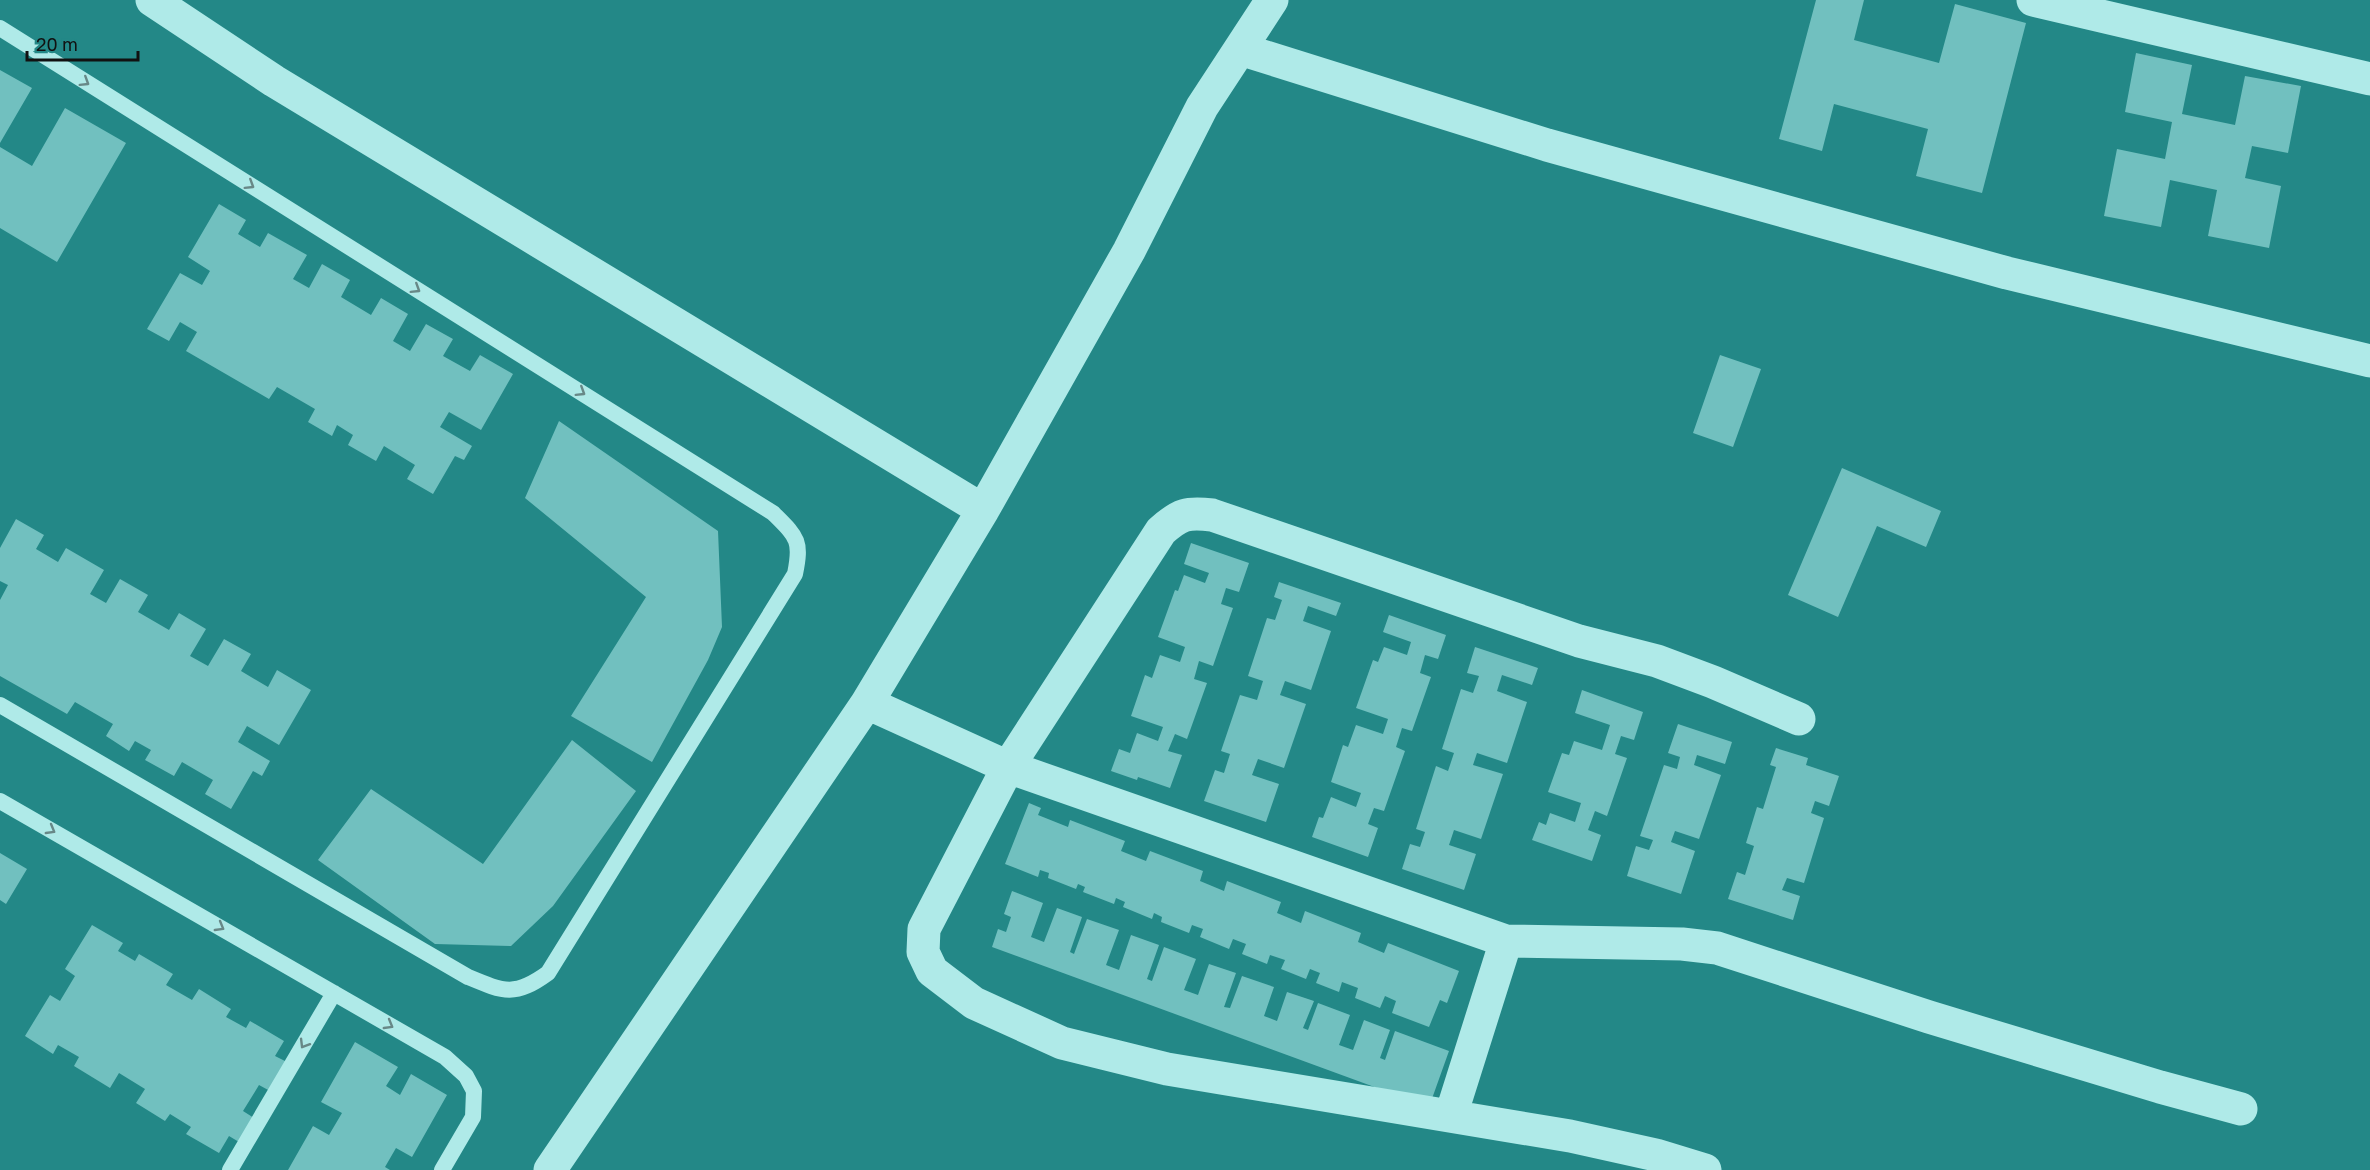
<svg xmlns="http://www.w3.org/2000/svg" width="2370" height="1170" viewBox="0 0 2370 1170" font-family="'Golos Text',sans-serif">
	<rect width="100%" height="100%" fill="#238887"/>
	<path fill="#71c0bf" d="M1816,0H1864L1854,40L1939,63L1955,4L2026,23L1982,193L1916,176L1928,129L1834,104L1822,151L1779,139Z
		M2136,53L2192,65L2182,114L2235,125L2245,76L2301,86L2288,153L2252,146L2245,178L2281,186L2269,248L2208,236L2217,190L2170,180L2161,227L2104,216L2117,149L2165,159L2172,122L2125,112Z
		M0,70L32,88L0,143Z
		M65,108L126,143L57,262L0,228V147L32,166Z
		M219,204L246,220L238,234L260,247L268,233L307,255L293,279L309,288L322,264L350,280L341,297L371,315L381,298L408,314L393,341L410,351L426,324L453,339L443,356L470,371L480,355L513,374L481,430L449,412L440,427L472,446L464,460L455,456L433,494L407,479L415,465L384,446L376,461L348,445L353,435L337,425L332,436L308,422L315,409L277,387L269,399L186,351L197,332L180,322L169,341L147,329L180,273L202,285L210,271L188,257Z
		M1720,355L1761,369L1733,447L1693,433Z
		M559,421L718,531L722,627L708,660L652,762L571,716L646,597L525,498Z
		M1842,468L1941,511L1926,547L1877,526L1838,617L1788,595Z
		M16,519L44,535L36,549L58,562L66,548L104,570L90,594L106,603L120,579L148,595L138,612L169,630L179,613L206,629L190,656L208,666L224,639L251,654L241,671L268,687L277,670L311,690L279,745L247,726L238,742L270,761L262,776L253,771L231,809L205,794L213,780L182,762L174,776L145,760L151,750L135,741L129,751L106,736L113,724L75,702L67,714L0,676V600L8,585L0,581V548Z
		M1191,543L1249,563L1239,592L1226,588L1221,604L1233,608L1213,666L1199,661L1194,679L1207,683L1187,739L1175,734L1168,751L1182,755L1170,788L1138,777L1137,780L1111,771L1119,749L1130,753L1137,733L1158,741L1163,727L1131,716L1145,675L1152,678L1160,655L1180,662L1185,647L1158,637L1175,590L1178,591L1184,575L1205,583L1209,573L1184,564Z
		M1279,582L1341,603L1336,616L1308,606L1303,621L1331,631L1311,690L1285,681L1280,695L1306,704L1284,768L1258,759L1252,775L1279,784L1266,822L1204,801L1215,770L1224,773L1230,754L1221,751L1240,695L1257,700L1263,681L1248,676L1267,618L1275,620L1282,600L1274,597Z
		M1389,615L1446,635L1438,659L1425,655L1420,673L1431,677L1412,731L1402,728L1396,747L1405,751L1384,811L1374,808L1368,824L1378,828L1368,857L1312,837L1319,817L1323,818L1331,797L1356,807L1361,793L1331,782L1343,745L1348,747L1356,725L1383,734L1388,719L1356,708L1373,660L1378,662L1384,647L1407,655L1411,642L1383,632Z
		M1475,647L1538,668L1532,685L1502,675L1497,691L1527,702L1507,763L1477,753L1473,765L1503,774L1481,839L1454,830L1449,845L1476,854L1464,890L1402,869L1410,844L1420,847L1425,832L1416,829L1436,766L1448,771L1454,753L1442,749L1461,689L1473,693L1479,676L1467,673Z
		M1582,690L1643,712L1634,740L1621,736L1615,754L1627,758L1607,816L1595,811L1588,830L1601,835L1592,861L1532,840L1539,822L1546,825L1550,813L1575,822L1581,803L1548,792L1562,753L1569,755L1574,741L1602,750L1610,725L1575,713Z
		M1678,724L1732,742L1725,764L1697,755L1694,765L1721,775L1699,839L1675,831L1671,842L1695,851L1681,894L1627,876L1636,846L1649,850L1653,840L1640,836L1664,765L1677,769L1680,757L1668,753Z
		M572,740L636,791L553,906L511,946L435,944L318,860L371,789L483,864Z
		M1776,748L1808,758L1806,765L1839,776L1829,806L1815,801L1811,813L1824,818L1804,883L1787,878L1782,890L1800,896L1793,920L1728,899L1737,872L1745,875L1754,846L1746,843L1757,807L1763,809L1776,767L1770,765Z
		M1029,803L1041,808L1038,815L1068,827L1070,820L1125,841L1121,851L1146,861L1150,851L1203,871L1200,881L1224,891L1227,881L1281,902L1277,913L1301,923L1305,911L1361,933L1358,942L1384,953L1388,943L1459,971L1447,1003L1440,1000L1429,1027L1392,1013L1396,1001L1385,996L1380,1008L1355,998L1358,988L1342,982L1339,992L1316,983L1320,973L1310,969L1306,979L1281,969L1285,960L1270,955L1267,964L1242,954L1246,944L1233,939L1229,949L1200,937L1203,929L1192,925L1189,933L1161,922L1162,917L1154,913L1152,919L1123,907L1125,902L1116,898L1114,904L1083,892L1085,887L1078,884L1076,889L1048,878L1049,873L1040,870L1038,877L1005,864Z
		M0,853L27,869L6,904L0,900Z
		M1012,891L1043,903L1031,937L1044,942L1057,908L1082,917L1070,952L1074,954L1087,919L1119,930L1106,965L1119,970L1131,935L1159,945L1147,979L1152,981L1164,947L1196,959L1184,990L1198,995L1209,964L1236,973L1224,1007L1230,1008L1242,976L1274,987L1264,1016L1277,1021L1287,992L1314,1001L1303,1028L1308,1030L1318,1003L1350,1015L1339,1045L1353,1050L1364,1020L1390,1030L1380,1058L1385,1060L1395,1031L1449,1051L1429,1107L992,947L998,929L1006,932L1011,917L1004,914Z
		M92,925L123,943L118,951L135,961L139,954L173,974L166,985L192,1000L199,989L231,1009L226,1017L246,1028L250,1021L284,1041L275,1056L287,1062L270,1091L259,1085L243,1111L254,1118L239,1142L229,1136L219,1153L186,1134L191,1127L170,1114L165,1121L136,1103L145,1089L119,1073L110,1088L74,1066L79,1057L58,1045L53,1054L25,1036L50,995L60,1001L75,976L65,969Z
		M355,1042L398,1067L386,1086L400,1095L411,1074L447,1095L412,1157L396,1148L385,1167L390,1170H288L313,1126L329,1135L342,1113L321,1102Z"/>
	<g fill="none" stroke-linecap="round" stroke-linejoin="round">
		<path stroke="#afeae8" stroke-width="16" d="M0,28L773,513C797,537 802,540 795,574L548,973C515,997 504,992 468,977L0,705
			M0,801L445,1057L466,1076L474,1091L473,1117L442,1170
			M230,1170L334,993"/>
		<path stroke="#afeae8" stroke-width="33" d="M152,0L274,81L983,510L1129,251L1202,107L1272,0
			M2033,0L2370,79
			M1240,49L1547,145L2007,273L2370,361
			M867,703L1008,767L1506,941L1682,944L1717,948L1929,1017L2160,1087L2241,1109
			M1451,1115L1506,941
			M550,1170L867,703L983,510
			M1705,1170L1656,1155L1570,1136L1167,1069L1062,1043L974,1003L932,971L923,952L924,929L1008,767L1161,531C1180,514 1187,512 1212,515L1579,641L1657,661L1713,682L1799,719"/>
	</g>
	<defs><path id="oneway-chevron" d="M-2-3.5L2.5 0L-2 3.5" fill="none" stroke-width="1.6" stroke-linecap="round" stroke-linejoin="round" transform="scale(1.5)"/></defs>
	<g stroke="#688887">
		<use href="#oneway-chevron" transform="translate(85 82) rotate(32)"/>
		<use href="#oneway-chevron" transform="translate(250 185) rotate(32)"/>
		<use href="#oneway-chevron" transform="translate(416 289) rotate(32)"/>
		<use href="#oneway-chevron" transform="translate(581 392) rotate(32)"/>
		<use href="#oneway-chevron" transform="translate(51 830) rotate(30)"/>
		<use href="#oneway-chevron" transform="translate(220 927) rotate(30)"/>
		<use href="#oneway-chevron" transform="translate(389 1025) rotate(30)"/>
		<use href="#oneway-chevron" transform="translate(304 1044) rotate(121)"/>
	</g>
	<path d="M27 51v9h111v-9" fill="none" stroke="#111111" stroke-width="3"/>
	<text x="36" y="51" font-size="18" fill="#111111" stroke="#238887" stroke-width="4.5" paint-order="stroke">20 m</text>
</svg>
